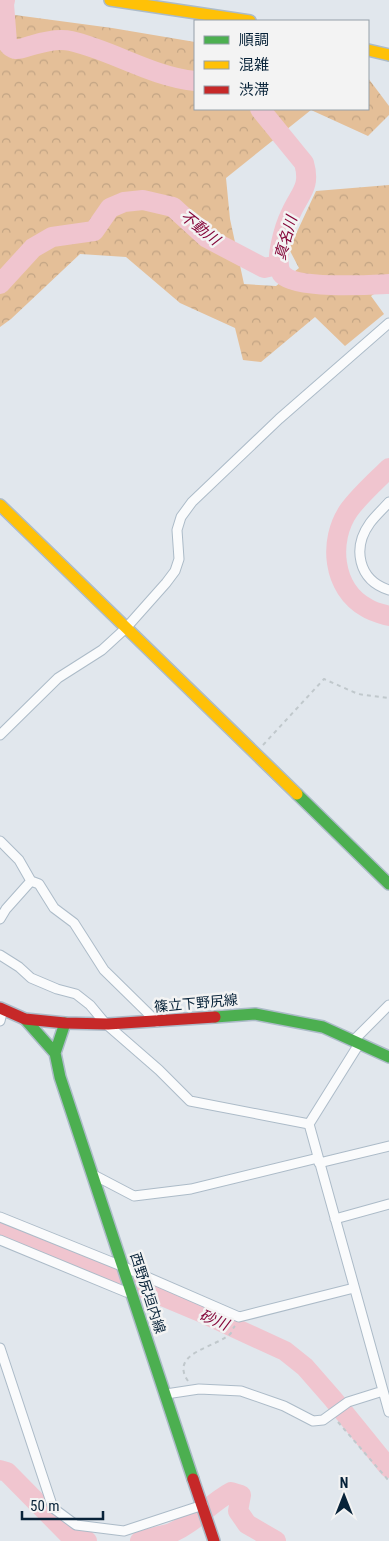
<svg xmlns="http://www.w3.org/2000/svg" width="389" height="1541" viewBox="0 0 389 1541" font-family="'Roboto Condensed','Noto Sans JP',sans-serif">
	<defs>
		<pattern id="forest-crowns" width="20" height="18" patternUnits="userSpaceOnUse" patternTransform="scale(1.25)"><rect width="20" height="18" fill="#e4bf98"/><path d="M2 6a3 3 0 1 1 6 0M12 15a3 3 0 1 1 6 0" fill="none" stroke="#c2a484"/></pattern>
	</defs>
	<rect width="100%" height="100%" fill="#e1e7ed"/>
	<path fill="url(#forest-crowns)" d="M0,13L112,28L195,42V109H368V78L389,106V115L368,136L311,110L226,178L230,219L244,284L276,286L299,268L289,249L316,191L389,185V284L371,296L384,314L345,346L315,317L261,362L243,360L235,328L180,303L126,257L80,254L11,319L0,327Z"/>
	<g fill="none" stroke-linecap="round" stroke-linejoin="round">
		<path stroke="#f0c5cf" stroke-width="20" d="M5,0L4,4L7,42C9,46 11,48 15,49C21,50 28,46 33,45C46,41 59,38 71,41C114,51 150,76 195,81
			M260,109L304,163C311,187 300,193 291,213C285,225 272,265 283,275C297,289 368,285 389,284
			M0,284L33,248L52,237L94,231L110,208L124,202L143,200L173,207L207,238L264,268L278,265
			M389,468C376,481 360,495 349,510C328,540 332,589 367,608C373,612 382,614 389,616
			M0,1228L198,1311L285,1351L305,1367L333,1399L389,1468
			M0,1470L7,1472L73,1539L87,1541
			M140,1541C150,1538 161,1536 171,1533C194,1524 210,1503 231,1492L241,1495L238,1511L247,1524L276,1541"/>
		<g stroke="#acbbc8" stroke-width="11">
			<path id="street" d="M389,502C383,509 376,515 370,523C352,548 358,580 389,590
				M0,735L58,678L102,650L126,628L166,583L175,571L179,559L177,530L181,517L192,502L279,419L389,323
				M0,841L19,860L31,881L6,909L0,919
				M31,881L39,884L54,908L74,923L104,970L157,1022
				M0,955L19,967L31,978L57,989L76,994L90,1005L105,1023L159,1070L190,1101L309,1124
				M0,1021L3,1009
				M353,1041L389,1005
				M359,1044L309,1124L389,1412
				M319,1163L389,1146
				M92,1174L134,1196L191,1189L318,1158
				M0,1217L124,1267L239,1317L354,1288
				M335,1219L389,1204
				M0,1240L126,1292L132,1293
				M0,1348L53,1508L76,1525L124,1531L203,1505
				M166,1394L199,1389L241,1391L284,1406L313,1421L323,1420L348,1402L383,1391"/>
		</g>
		<g stroke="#acbbc8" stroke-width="14">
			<path id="fast" d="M297,794L389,884
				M215,1017L255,1014L323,1027L389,1057
				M25,1019L55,1053L60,1077L193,1479
				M55,1053L65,1023"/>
		</g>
		<g stroke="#acbbc8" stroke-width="14">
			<path id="slow" d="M110,0L250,21
				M368,50L389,55
				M0,505L297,794"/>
		</g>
		<g stroke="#acbbc8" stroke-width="14">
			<path id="jam" d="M0,1008L25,1019L65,1023L108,1024L215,1017
				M193,1479L214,1541"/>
		</g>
		<path stroke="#c0c8cc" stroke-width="2" stroke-dasharray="4 4" stroke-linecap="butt" d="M263,745L324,679L358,694L389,698
			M188,1381C168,1352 219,1347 231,1333C232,1331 233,1328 235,1326
			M338,1422L389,1481"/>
		<use href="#street" stroke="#fafbfc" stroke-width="9"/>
		<use href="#fast" stroke="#4caf50" stroke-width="11"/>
		<use href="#slow" stroke="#ffc107" stroke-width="11"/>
		<use href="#jam" stroke="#c62828" stroke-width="11"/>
	</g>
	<g text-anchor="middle" stroke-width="5" stroke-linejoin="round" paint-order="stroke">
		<g font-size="14" fill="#082339" stroke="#f3f3f3">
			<text transform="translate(196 1003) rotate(-5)" y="5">篠立下野尻線</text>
			<text transform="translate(148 1293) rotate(72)" y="5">西野尻垣内線</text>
		</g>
		<g font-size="15" font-style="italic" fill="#85073a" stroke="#f3f3f3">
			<text transform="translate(200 228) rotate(38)" y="5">不動川</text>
			<text transform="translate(286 238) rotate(-74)" y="5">真名川</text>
			<text transform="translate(214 1320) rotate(23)" y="5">砂川</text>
		</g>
	</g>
	<rect x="194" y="20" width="175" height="90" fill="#f3f3f3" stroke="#95a0a9"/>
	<rect x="204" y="36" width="25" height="8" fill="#4caf50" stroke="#95a0a9"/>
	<text x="239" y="45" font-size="15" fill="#082339">順調</text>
	<rect x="204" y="61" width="25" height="8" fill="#ffc107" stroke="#95a0a9"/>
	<text x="239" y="70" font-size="15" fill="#082339">混雑</text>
	<rect x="204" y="86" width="25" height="8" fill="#c62828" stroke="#95a0a9"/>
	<text x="239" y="95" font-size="15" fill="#082339">渋滞</text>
	<g transform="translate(344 1496)" stroke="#f3f3f3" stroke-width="4" paint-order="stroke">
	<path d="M0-4L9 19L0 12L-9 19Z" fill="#082339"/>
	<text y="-8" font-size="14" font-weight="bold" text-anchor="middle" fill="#082339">N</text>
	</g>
	<path d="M22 1511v8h81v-8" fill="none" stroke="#082339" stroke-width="2.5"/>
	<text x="30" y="1511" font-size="15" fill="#082339" stroke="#f3f3f3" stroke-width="4" paint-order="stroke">50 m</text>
</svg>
